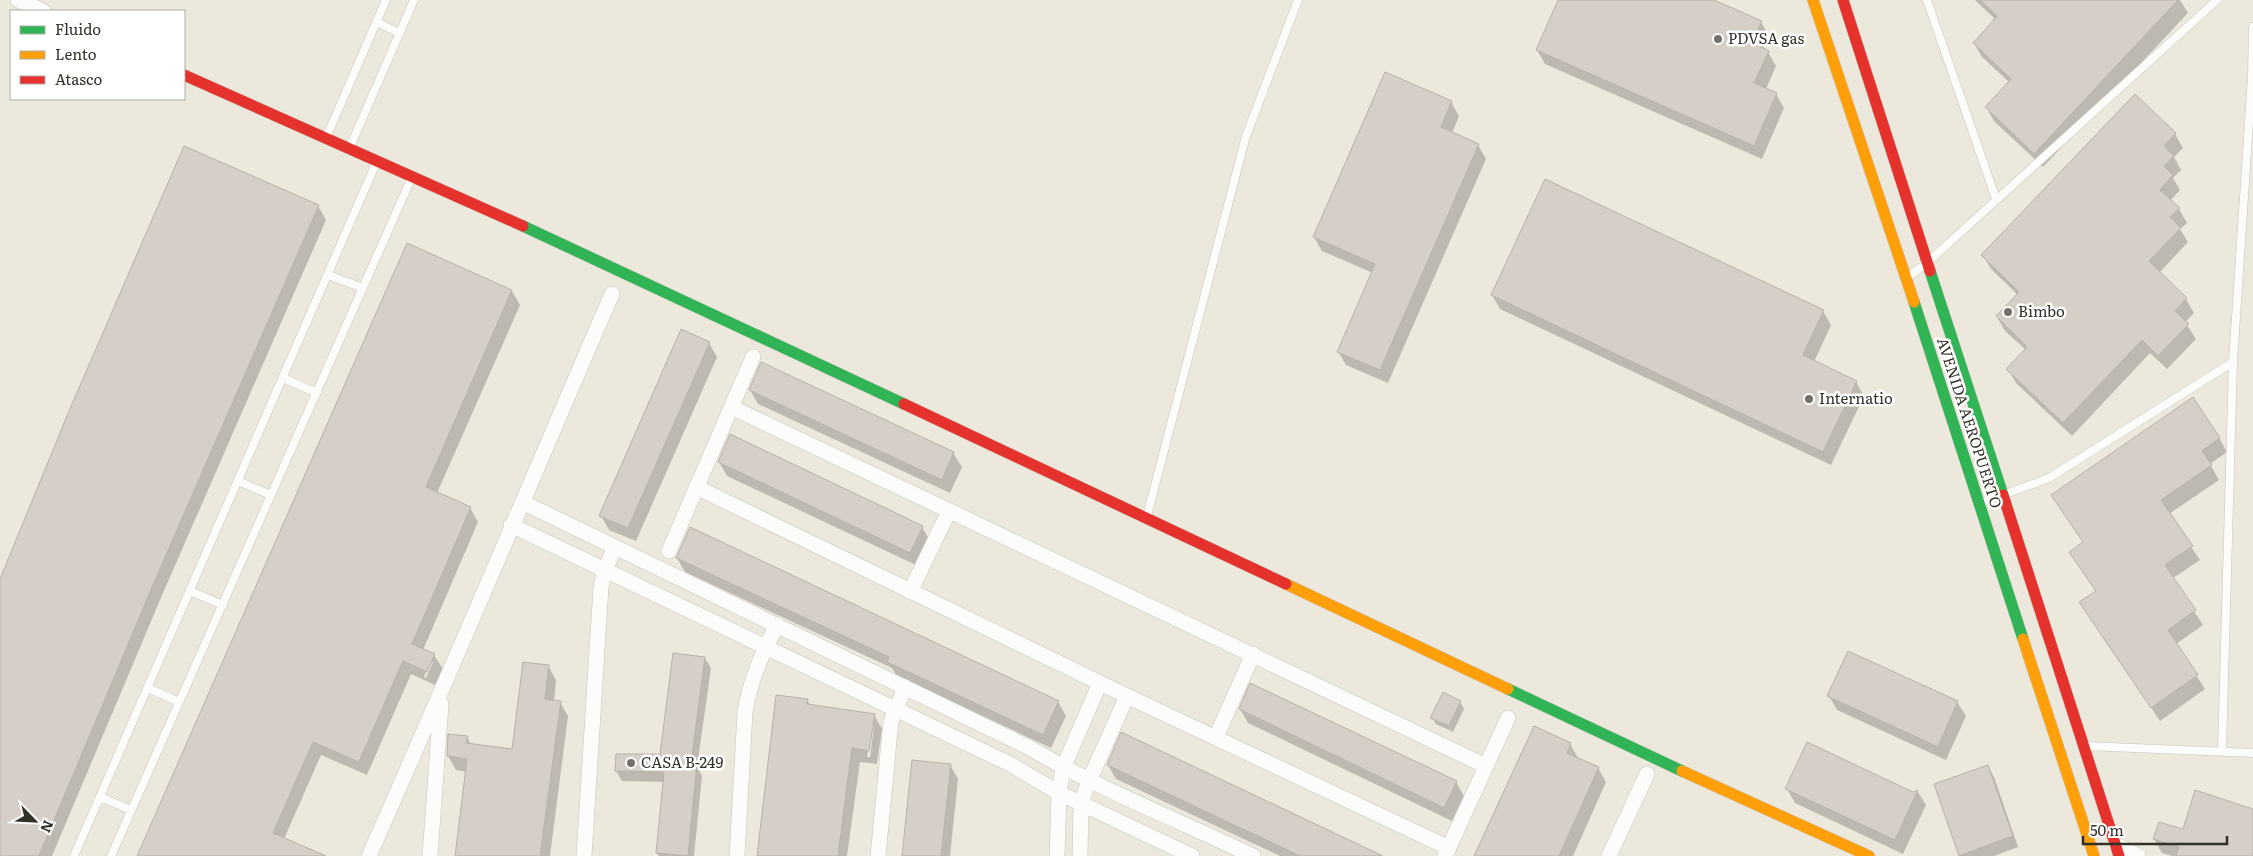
<svg xmlns="http://www.w3.org/2000/svg" width="2253" height="856" viewBox="0 0 2253 856" font-family="Literata,serif">
	<rect width="100%" height="100%" fill="#ede8dc"/>
	<path fill="#0003" fill-rule="evenodd" d="M1559,0H1710L1761,22L1769,36L1763,49L1768,52L1776,66L1766,89L1776,94L1784,108L1762,159L1545,64L1537,50Z
		M1975,0H2180L2188,13L2043,167L1994,121L1986,107L2009,82L1982,57L1974,43L1996,20Z
		M1451,102L1459,116L1452,133L1478,145L1486,159L1388,383L1346,365L1338,351L1373,273L1322,251L1314,237Z
		M2175,134L2183,148L2174,157L2181,170L2173,178L2180,190L2170,201L2179,209L2187,223L2180,229L2188,242L2159,273L2186,299L2194,313L2185,322L2196,339L2167,369L2150,353L2072,436L2016,383L2008,369L2026,350L2005,331L1997,317L2018,295L1991,269L1983,255Z
		M1546,180L1823,311L1831,325L1814,362L1856,382L1864,396L1831,465L1500,309L1492,295Z
		M318,206L326,220L163,593L52,856H0V582Z
		M512,291L520,305L437,493L470,508L478,522L423,650L434,655L443,669L435,685L411,674L367,775L321,755L284,839L320,856H138ZM430,662H433L426,678L424,677Z
		M709,343L717,357L636,541L609,530L601,516Z
		M750,390L953,453L962,467L950,493L758,404Z
		M2219,438L2227,452L2210,464L2219,480L2169,514L2200,560L2173,578L2203,625L2176,644L2205,689L2160,721L2081,603L2096,592L2070,552L2084,543L2061,509Z
		M719,462L922,527L930,541L918,566L727,476Z
		M677,558L1058,702L1066,716L1051,748L897,676L892,668L685,572Z
		M705,658L711,668L697,767L702,776L694,856H659L657,853L664,782L622,781L616,771L617,755H661Z
		M548,666L556,680L554,701L560,702L568,716L550,856H456L467,772L456,770L448,756L467,737L471,745L513,750Z
		M1829,696L1957,702L1966,716L1946,760L1837,710Z
		M807,700L811,706L874,715L882,729L877,764L860,762L847,856H758ZM872,726H874L870,757H867Z
		M1460,702L1464,709L1453,732L1436,724L1432,717Z
		M1240,709L1456,782L1464,796L1452,821L1248,723Z
		M1570,744L1578,758L1598,768L1606,782L1573,856H1476Z
		M950,765L958,779L950,856H904Z
		M1108,765L1380,856H1280L1116,779Z
		M1988,766L1994,777L2018,847L1994,856H1960L1936,785Z
		M1787,789L1913,793L1918,792L1926,805L1903,854L1795,803Z
		M2253,810V856H2172L2162,853L2154,839Z"/>
	<path fill="#d5cfc7" stroke="#b7b1a8" d="M1558,0H1714L1762,21L1752,43L1769,51L1754,83L1777,93L1754,146L1536,50Z
		M1980,0H2178L2034,154L1985,107L2011,79L1973,43L1997,16Z
		M1385,72L1452,101L1441,127L1479,144L1380,370L1337,352L1375,264L1313,237Z
		M2135,94L2176,133L2164,146L2174,156L2164,166L2173,175L2160,190L2180,208L2170,217L2181,228L2149,261L2187,298L2175,311L2189,324L2158,356L2142,340L2063,423L2006,369L2027,347L1996,316L2019,292L1981,255Z
		M184,146L319,205L156,578L39,856H0V579L69,411Z
		M1545,179L1824,310L1803,355L1857,381L1823,452L1491,295Z
		M407,243L512,290L426,487L471,507L412,644L435,654L427,672L403,661L359,762L313,742L273,833L326,856H137Z
		M681,329L710,342L628,528L599,516Z
		M761,362L954,452L942,480L749,390Z
		M2193,397L2220,438L2202,451L2212,465L2161,500L2193,546L2165,565L2196,610L2168,630L2198,675L2151,708L2079,602L2096,591L2069,552L2083,542L2051,495Z
		M730,434L923,526L910,553L718,462Z
		M690,527L1059,701L1043,735L887,662L889,657L676,558Z
		M1848,651L1958,701L1938,747L1827,696Z
		M673,653L705,657L691,764H697L688,856L656,853L664,772L615,771L616,754H660Z
		M523,662L549,665L545,699L561,701L540,856H455L467,759L447,756L448,734L468,736L466,743L512,749Z
		M1250,683L1457,781L1444,808L1239,709Z
		M1443,692L1461,701L1449,726L1430,718Z
		M776,695L808,699L807,704L875,714L869,751L852,748L838,856H757Z
		M1534,726L1571,743L1567,753L1599,767L1559,856H1474Z
		M1121,732L1383,856H1300L1107,765Z
		M1807,742L1913,792L1918,790L1895,840L1785,789Z
		M912,760L951,764L941,856H902Z
		M1988,765L2013,836L1959,856L1934,784Z
		M2195,790L2253,809V856H2176L2179,847L2153,839L2159,822L2183,829Z"/>
	<g fill="none" stroke-linecap="round" stroke-linejoin="round">
		<g stroke="#c8c4bb" stroke-width="9">
			<path id="lane" d="M1927,0L1996,199
				M377,22L399,33
				M326,138L386,0
				M350,147L414,0
				M328,275L363,288
				M1908,277L1928,262L2217,0
				M283,378L317,393
				M238,481L271,495
				M1981,503L2049,478L2233,362
				M1147,516L1246,136L1298,0
				M190,591L223,605
				M148,688L179,702
				M2086,746L2253,753
				M2222,751L2233,362L2252,77L2253,27
				M100,797L131,810
				M74,856L377,161
				M111,856L412,177"/>
		</g>
		<g stroke="#c8c4bb" stroke-width="16">
			<path id="street" d="M18,0L43,11
				M731,407L1486,766
				M696,487L1127,696L1449,848
				M522,502L1030,748C1101,790 1178,820 1253,856
				M511,525L1010,764L1059,793L1192,856
				M669,551L753,357
				M910,592L949,511
				M1216,737L1253,654
				M2115,844L2138,856
				M369,856C452,669 531,481 612,294
				M430,856L441,704
				M584,856L601,587L605,570L615,547
				M737,856L745,712C750,680 762,654 777,625
				M878,856L891,721L905,687
				M1057,856L1059,793L1063,768L1100,683
				M1080,856L1081,803L1089,781L1127,696
				M1445,856L1508,718
				M1609,856L1647,774"/>
		</g>
		<g stroke="#c8c4bb" stroke-width="12">
			<path id="fast" d="M523,226L904,404
				M1930,271L2003,495
				M1914,302L2023,639
				M1508,689L1682,771"/>
		</g>
		<g stroke="#c8c4bb" stroke-width="12">
			<path id="slow" d="M1813,0L1914,302
				M1286,584L1508,689
				M2023,639L2094,856
				M1682,771L1869,856"/>
		</g>
		<g stroke="#c8c4bb" stroke-width="12">
			<path id="jam" d="M1843,0L1930,271
				M184,75L523,226
				M904,404L1286,584
				M2003,495L2119,856"/>
		</g>
		<use href="#lane" stroke="#fcfcfa" stroke-width="8"/>
		<use href="#street" stroke="#fcfcfa" stroke-width="15"/>
		<use href="#fast" stroke="#30b455" stroke-width="11"/>
		<use href="#slow" stroke="#ff9f0a" stroke-width="11"/>
		<use href="#jam" stroke="#e5322d" stroke-width="11"/>
	</g>
	<g fill="#747067" stroke="#fff" stroke-width="2">
		<circle cx="1718" cy="39" r="5"/>
		<circle cx="2008" cy="312" r="5"/>
		<circle cx="1809" cy="399" r="5"/>
		<circle cx="631" cy="763" r="5"/>
	</g>
	<g text-anchor="middle" stroke-width="5" stroke-linejoin="round" paint-order="stroke">
		<g font-size="15" fill="#333028" stroke="#fff" text-anchor="start">
			<text x="1728" y="44">PDVSA gas</text>
			<text x="2018" y="317">Bimbo</text>
			<text x="1819" y="404">Internatio</text>
			<text x="641" y="768">CASA B-249</text>
		</g>
		<g font-size="15" fill="#333028" stroke="#fff">
			<text transform="translate(1969 423) rotate(72)" y="5">AVENIDA AEROPUERTO</text>
		</g>
	</g>
	<rect x="10" y="10" width="175" height="90" fill="#ffffff" stroke="#adaca9"/>
	<rect x="20" y="26" width="25" height="8" fill="#30b455" stroke="#adaca9"/>
	<text x="55" y="35" font-size="15" fill="#333028">Fluido</text>
	<rect x="20" y="51" width="25" height="8" fill="#ff9f0a" stroke="#adaca9"/>
	<text x="55" y="60" font-size="15" fill="#333028">Lento</text>
	<rect x="20" y="76" width="25" height="8" fill="#e5322d" stroke="#adaca9"/>
	<text x="55" y="85" font-size="15" fill="#333028">Atasco</text>
	<g transform="translate(35 821) rotate(114)" stroke="#ffffff" stroke-width="4" paint-order="stroke">
	<path d="M0-4L9 19L0 12L-9 19Z" fill="#333028"/>
	<text y="-8" font-size="14" font-weight="bold" text-anchor="middle" fill="#333028">N</text>
	</g>
	<path d="M2083 836v8h144v-8" fill="none" stroke="#333028" stroke-width="2.5"/>
	<text x="2090" y="836" font-size="15" fill="#333028" stroke="#ffffff" stroke-width="4" paint-order="stroke">50 m</text>
</svg>
